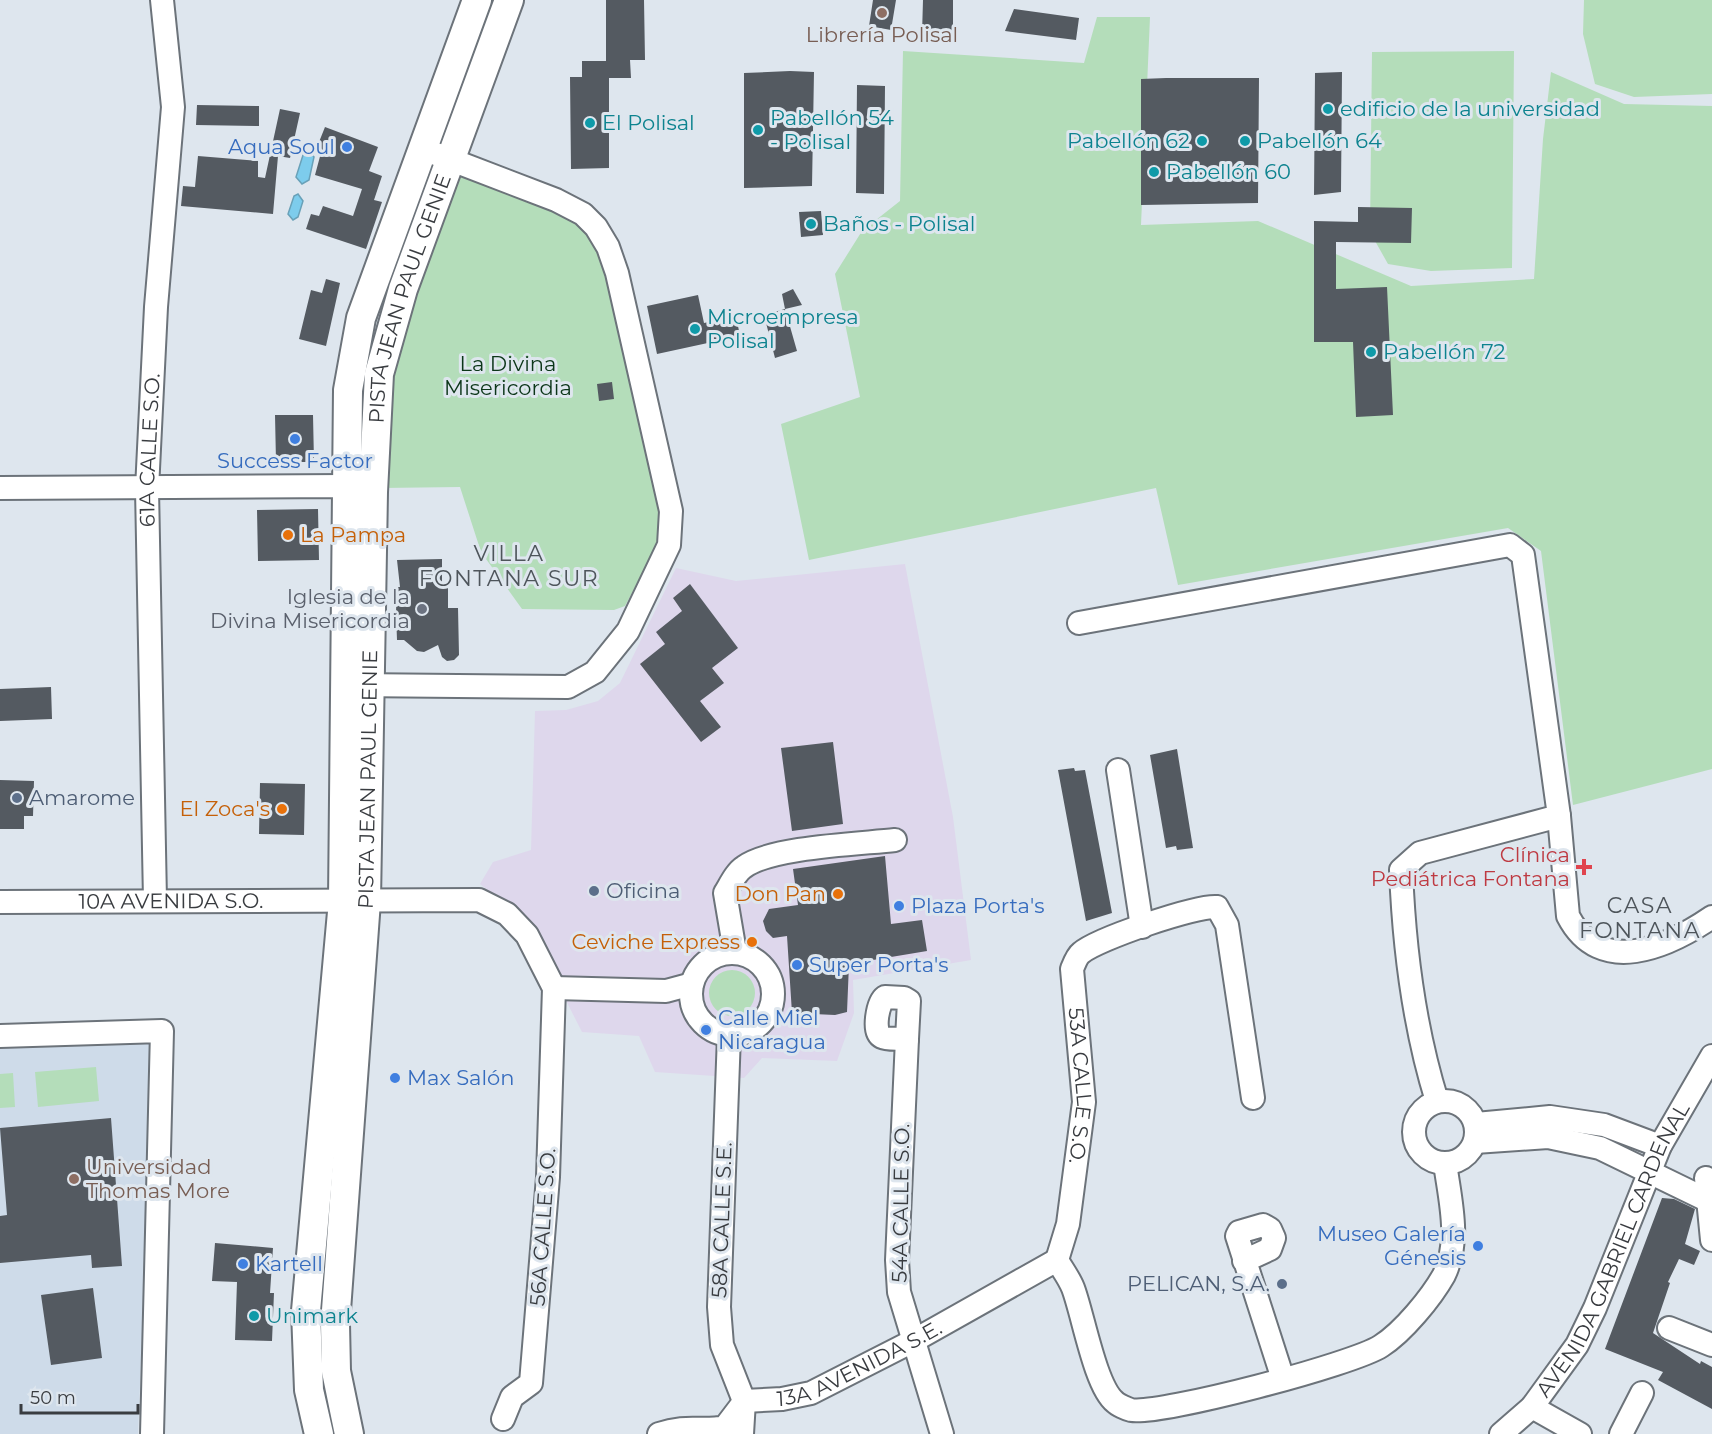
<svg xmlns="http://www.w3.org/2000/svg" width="1712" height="1434" viewBox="0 0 1712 1434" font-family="Montserrat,sans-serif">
	<rect width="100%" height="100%" fill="#dee6ee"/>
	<path fill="#ded7ec" d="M905,564L953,817L971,960L853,980L854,1013L837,1061L762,1058L744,1078L655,1072L639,1036L582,1032L524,918L480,884L493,862L531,850L535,711L566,710L598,701L620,683L676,568L736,581Z"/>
	<path fill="#cedbe9" d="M154,1037L138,1434H0V1046Z"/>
	<path fill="#b4ddba" d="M1584,0H1712V94L1634,97L1595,84L1583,34Z
		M1097,17H1150L1141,225L1258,221L1411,286L1534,279L1543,139L1551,72L1624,104L1712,106V769L1573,805L1541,551L1508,528L1178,585L1156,488L809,560L781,424L860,397L835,274L862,231L900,201L903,51L1084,63Z
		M1514,51L1512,268L1431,271L1388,264L1370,232L1372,52Z
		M453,168L577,217L590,231L608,278L661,512L662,537L625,606L614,610L522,609L481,552L460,487L381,488L384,397Z
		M709 993a23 23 0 1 1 46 0a23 23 0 1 1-46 0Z
		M96,1067L99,1101L38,1107L35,1072Z
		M13,1073L15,1107L0,1108V1074Z"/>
	<path fill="#7dccec" stroke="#69a1b8" stroke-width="1.5" d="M304,152H310L314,157L309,180L302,184L296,177Z
		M298,194L303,201L298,217L293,220L288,214L294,196Z"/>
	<path fill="#545a61" d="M606,0H644L645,60H630L631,78H609V168L571,169L570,77H582V61H606Z
		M873,0H896L891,30L869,26Z
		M923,0H953V35L922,34Z
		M1014,9L1079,18L1076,40L1005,31Z
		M790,71L814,72L812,186L744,188V73Z
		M1342,72L1341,192L1314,195L1315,73Z
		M1166,78H1259L1258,203L1141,205V79Z
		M857,85L885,86L884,194L856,193Z
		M197,105L259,106V126L196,125Z
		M280,109L300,113L290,158L278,156L273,214L181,206L183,186L195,187L198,156L258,161V177L265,178Z
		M325,127L378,147L369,171L382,176L374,200L382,202L366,249L306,229L311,214L319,216L323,206L353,216L362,189L315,175L322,149L317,147Z
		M1358,207L1412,208L1411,243L1336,242V289L1387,287L1393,415L1356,417L1353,342H1314V221L1358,222Z
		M821,211L823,235L801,237L799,212Z
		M326,279L340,283L326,346L299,339L311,290L322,293Z
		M793,289L802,305L785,309L782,294Z
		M698,295L704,323L736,316L740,336L657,354L647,306Z
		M785,309L797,351L775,358L764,315Z
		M612,382L614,399L599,401L597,384Z
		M275,415H313L314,462H276Z
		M318,509L319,560L258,561L257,510Z
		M442,559V586L448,585V608H458L459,655L454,660L447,661L442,657L438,645L424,652L417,651L404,640H397L396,612L397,587H400L397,560Z
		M690,584L738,648L712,668L724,683L700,701L721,727L701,742L640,664L665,644L656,632L682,611L673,598Z
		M51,687L52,719L0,721V689Z
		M833,742L843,824L792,831L781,748Z
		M1177,749L1193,848L1177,850L1176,846L1166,848L1150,755Z
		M1074,768L1075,771L1085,770L1112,913L1086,921L1058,770Z
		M0,780L34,781L33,816H24V829H0Z
		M260,783L305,784L304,835L259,834Z
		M885,856L891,924L922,920L927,951L849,964L847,1012L835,1015L792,1013L787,936L773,938L766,931L763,921L769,909L798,905L793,869Z
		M111,1118L122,1266L92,1268L91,1255L0,1263V1216L7,1215L0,1128Z
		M1662,1198L1674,1199L1695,1209L1685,1244L1700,1251L1694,1265L1679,1259L1668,1282L1670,1283L1653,1333L1700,1364L1701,1361L1712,1367V1409L1658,1380L1663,1372L1605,1349Z
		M215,1243L273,1248L270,1293H274L272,1341L235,1340L237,1282L212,1281Z
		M93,1288L102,1358L51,1365L41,1295Z"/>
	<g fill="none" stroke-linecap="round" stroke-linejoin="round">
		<g stroke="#6c737a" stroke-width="26">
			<g id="minor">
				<path d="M0,488L347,486L361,489"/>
				<path d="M1079,623L1510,545L1523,555L1559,816L1420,853L1401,870C1404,947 1414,1027 1437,1101"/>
				<path d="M353,685L568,687L595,672L628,631L669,545L671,511L617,273L608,247L596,227L583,214L556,200L436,154"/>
				<path d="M1118,770L1142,927"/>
				<path d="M1559,816L1568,916C1600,978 1668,947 1712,917"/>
				<path id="s1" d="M155,900L147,489L156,307L173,107L162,0"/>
				<path id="s2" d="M0,902L479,900L507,914L527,935L554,988L548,1177L531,1383L512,1397L503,1419"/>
				<path d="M735,952L725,893C730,885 736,872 744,867C771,847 859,844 895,840"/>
				<circle cx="732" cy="994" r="41"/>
				<path d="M554,988L666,991L692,984"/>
				<path d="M885,997L904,998L909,1001L907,1039C900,1038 888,1040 882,1037C872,1032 878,1002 885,997Z"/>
				<path d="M729,1035L719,1307L722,1345L744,1401L742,1434"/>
				<path d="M0,1036L162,1031L152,1434"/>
				<path d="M907,1039L897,1260L899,1292L942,1434"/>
				<path id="s3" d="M1253,1098L1227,925L1217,907C1197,905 1097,939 1081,953C1077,956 1074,964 1072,969L1084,1102L1068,1224L1057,1260C1062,1269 1069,1278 1073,1288C1083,1314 1095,1386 1115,1402C1118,1405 1127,1409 1131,1410C1161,1415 1354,1364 1381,1346C1403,1332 1431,1298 1444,1275C1461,1240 1450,1200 1445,1163"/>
				<circle cx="1445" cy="1132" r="31"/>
				<path d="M1476,1124L1550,1117L1604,1125L1660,1146"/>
				<path d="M1475,1142L1548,1137L1600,1148L1707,1200"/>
				<path d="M1706,1178L1712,1240"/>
				<path d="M1244,1261L1270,1249L1274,1238L1270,1229L1263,1225L1239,1232L1237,1236L1283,1379"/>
				<path d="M1669,1328L1712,1345"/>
				<path id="s4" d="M744,1401L782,1399L811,1393L915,1340L1057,1260"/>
				<path d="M1532,1407L1580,1434"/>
				<path d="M659,1434C688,1424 701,1432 725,1427L744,1402"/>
				<path id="s5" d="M1501,1434L1532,1407L1577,1345L1595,1308L1660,1146L1712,1056"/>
				<path d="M1621,1434L1642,1393"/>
			</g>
		</g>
		<g stroke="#6c737a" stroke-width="32">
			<g id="major">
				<path d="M319,1434L309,1390L306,1311L343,901L348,390L361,318L477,0"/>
				<path id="s6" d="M349,1434L336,1371L335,1324L366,901L373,492L379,374L403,289L509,0"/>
			</g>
		</g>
		<use href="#minor" stroke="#fff" stroke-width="22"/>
		<use href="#major" stroke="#fff" stroke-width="28"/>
	</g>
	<g fill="#8d6e63" stroke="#dee6ee" stroke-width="2">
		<circle cx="882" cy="13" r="6"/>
		<circle cx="74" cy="1179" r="6"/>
	</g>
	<g fill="#0f9aa8" stroke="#dee6ee" stroke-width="2">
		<circle cx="1328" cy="109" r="6"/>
		<circle cx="590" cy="123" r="6"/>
		<circle cx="758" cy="130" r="6"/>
		<circle cx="1202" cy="141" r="6"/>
		<circle cx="1245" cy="141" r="6"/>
		<circle cx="1154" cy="172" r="6"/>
		<circle cx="811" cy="224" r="6"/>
		<circle cx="695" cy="329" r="6"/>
		<circle cx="1371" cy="352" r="6"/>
		<circle cx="254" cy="1316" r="6"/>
	</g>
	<g fill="#3f7fe0" stroke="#dee6ee" stroke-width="2">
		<circle cx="347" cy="147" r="6"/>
		<circle cx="295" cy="439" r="6"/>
		<circle cx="899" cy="906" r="6"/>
		<circle cx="797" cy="965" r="6"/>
		<circle cx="706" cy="1030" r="6"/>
		<circle cx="395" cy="1078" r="6"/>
		<circle cx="1478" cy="1246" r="6"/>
		<circle cx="243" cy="1264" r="6"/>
	</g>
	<g fill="#e8710a" stroke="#dee6ee" stroke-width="2">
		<circle cx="288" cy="535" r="6"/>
		<circle cx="282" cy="809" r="6"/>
		<circle cx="838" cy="894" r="6"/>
		<circle cx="752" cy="942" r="6"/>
	</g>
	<circle fill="#6b7280" stroke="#dee6ee" stroke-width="2" cx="422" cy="609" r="6"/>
	<g fill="#5c6f8a" stroke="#dee6ee" stroke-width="2">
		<circle cx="17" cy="798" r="6"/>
		<circle cx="594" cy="891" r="6"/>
		<circle cx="1282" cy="1284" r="6"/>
	</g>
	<path fill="#e0444e" stroke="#dee6ee" stroke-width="2" d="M1581 858h6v6h6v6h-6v6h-6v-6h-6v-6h6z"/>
	<g text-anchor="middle" stroke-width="6" stroke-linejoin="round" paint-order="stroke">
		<g font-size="21" fill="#785e54" stroke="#dee6ee">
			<text x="882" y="42">Librería Polisal</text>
			<text x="86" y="1174" text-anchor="start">Universidad<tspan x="86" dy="24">Thomas More</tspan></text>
		</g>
		<g font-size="21" fill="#0d838f" stroke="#dee6ee" text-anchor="start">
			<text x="1340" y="116">edificio de la universidad</text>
			<text x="770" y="125">Pabellón 54<tspan x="770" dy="24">- Polisal</tspan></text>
			<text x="602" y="130">El Polisal</text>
			<text x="1190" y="148" text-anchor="end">Pabellón 62</text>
			<text x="1257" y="148">Pabellón 64</text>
			<text x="1166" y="179">Pabellón 60</text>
			<text x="823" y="231">Baños - Polisal</text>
			<text x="707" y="324">Microempresa<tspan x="707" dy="24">Polisal</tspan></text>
			<text x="1383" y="359">Pabellón 72</text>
			<text x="266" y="1323">Unimark</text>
		</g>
		<g font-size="21" fill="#366cbe" stroke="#dee6ee" text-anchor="start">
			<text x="335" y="154" text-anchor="end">Aqua Soul</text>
			<text x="295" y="468" text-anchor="middle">Success Factor</text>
			<text x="911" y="913">Plaza Porta's</text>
			<text x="809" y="972">Super Porta's</text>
			<text x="718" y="1025">Calle Miel<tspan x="718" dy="24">Nicaragua</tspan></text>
			<text x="407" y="1085">Max Salón</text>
			<text x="1466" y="1241" text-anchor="end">Museo Galería<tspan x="1466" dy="24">Génesis</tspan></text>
			<text x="255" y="1271">Kartell</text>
		</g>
		<g font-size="21" fill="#393c40" stroke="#dee6ee">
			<text dy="7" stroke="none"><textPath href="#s6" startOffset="1143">PISTA JEAN PAUL GENIE</textPath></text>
			<text dy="7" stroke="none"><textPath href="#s1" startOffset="450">61A CALLE S.O.</textPath></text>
			<text dy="7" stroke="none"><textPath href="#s6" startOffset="657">PISTA JEAN PAUL GENIE</textPath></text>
			<text dy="7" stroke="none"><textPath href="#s2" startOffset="171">10A AVENIDA S.O.</textPath></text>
			<text dy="7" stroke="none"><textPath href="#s3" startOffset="476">53A CALLE S.O.</textPath></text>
			<text transform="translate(901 1203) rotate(-89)" y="7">54A CALLE S.O.</text>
			<text transform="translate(722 1220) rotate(-88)" y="7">58A CALLE S.E.</text>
			<text transform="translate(543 1227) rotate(-86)" y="7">56A CALLE S.O.</text>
			<text dy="7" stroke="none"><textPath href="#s5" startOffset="219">AVENIDA GABRIEL CARDENAL</textPath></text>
			<text dy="7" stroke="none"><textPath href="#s4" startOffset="123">13A AVENIDA S.E.</textPath></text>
		</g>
		<g font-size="21" fill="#0b3618" stroke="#dee6ee">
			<text x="508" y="371">La Divina<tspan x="508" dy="24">Misericordia</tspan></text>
		</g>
		<g font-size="21" fill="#c56008" stroke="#dee6ee" text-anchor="end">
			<text x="300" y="542" text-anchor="start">La Pampa</text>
			<text x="270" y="816">El Zoca's</text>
			<text x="826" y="901">Don Pan</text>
			<text x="740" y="949">Ceviche Express</text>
		</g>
		<g font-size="21" fill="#5b616d" stroke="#dee6ee" text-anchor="end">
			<text x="410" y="604">Iglesia de la<tspan x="410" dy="24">Divina Misericordia</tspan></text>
		</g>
		<g font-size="21" fill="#4e5e75" stroke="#dee6ee" text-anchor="start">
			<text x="29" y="805">Amarome</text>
			<text x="606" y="898">Oficina</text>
			<text x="1270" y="1291" text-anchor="end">PELICAN, S.A.</text>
		</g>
		<g font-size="21" fill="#be3a42" stroke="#dee6ee" text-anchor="end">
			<text x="1570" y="862">Clínica<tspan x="1570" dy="24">Pediátrica Fontana</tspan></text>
		</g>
		<g font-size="22" letter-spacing="1.5" fill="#4e555b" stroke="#dee6ee">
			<text x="509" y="561">VILLA<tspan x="509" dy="25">FONTANA SUR</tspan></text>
			<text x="1640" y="913">CASA<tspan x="1640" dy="25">FONTANA</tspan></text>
		</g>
	</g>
	<path d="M21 1404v9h117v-9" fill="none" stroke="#393c40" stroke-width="3"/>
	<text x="30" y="1404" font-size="18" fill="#393c40" stroke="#dee6ee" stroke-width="4.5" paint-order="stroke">50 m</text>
</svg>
